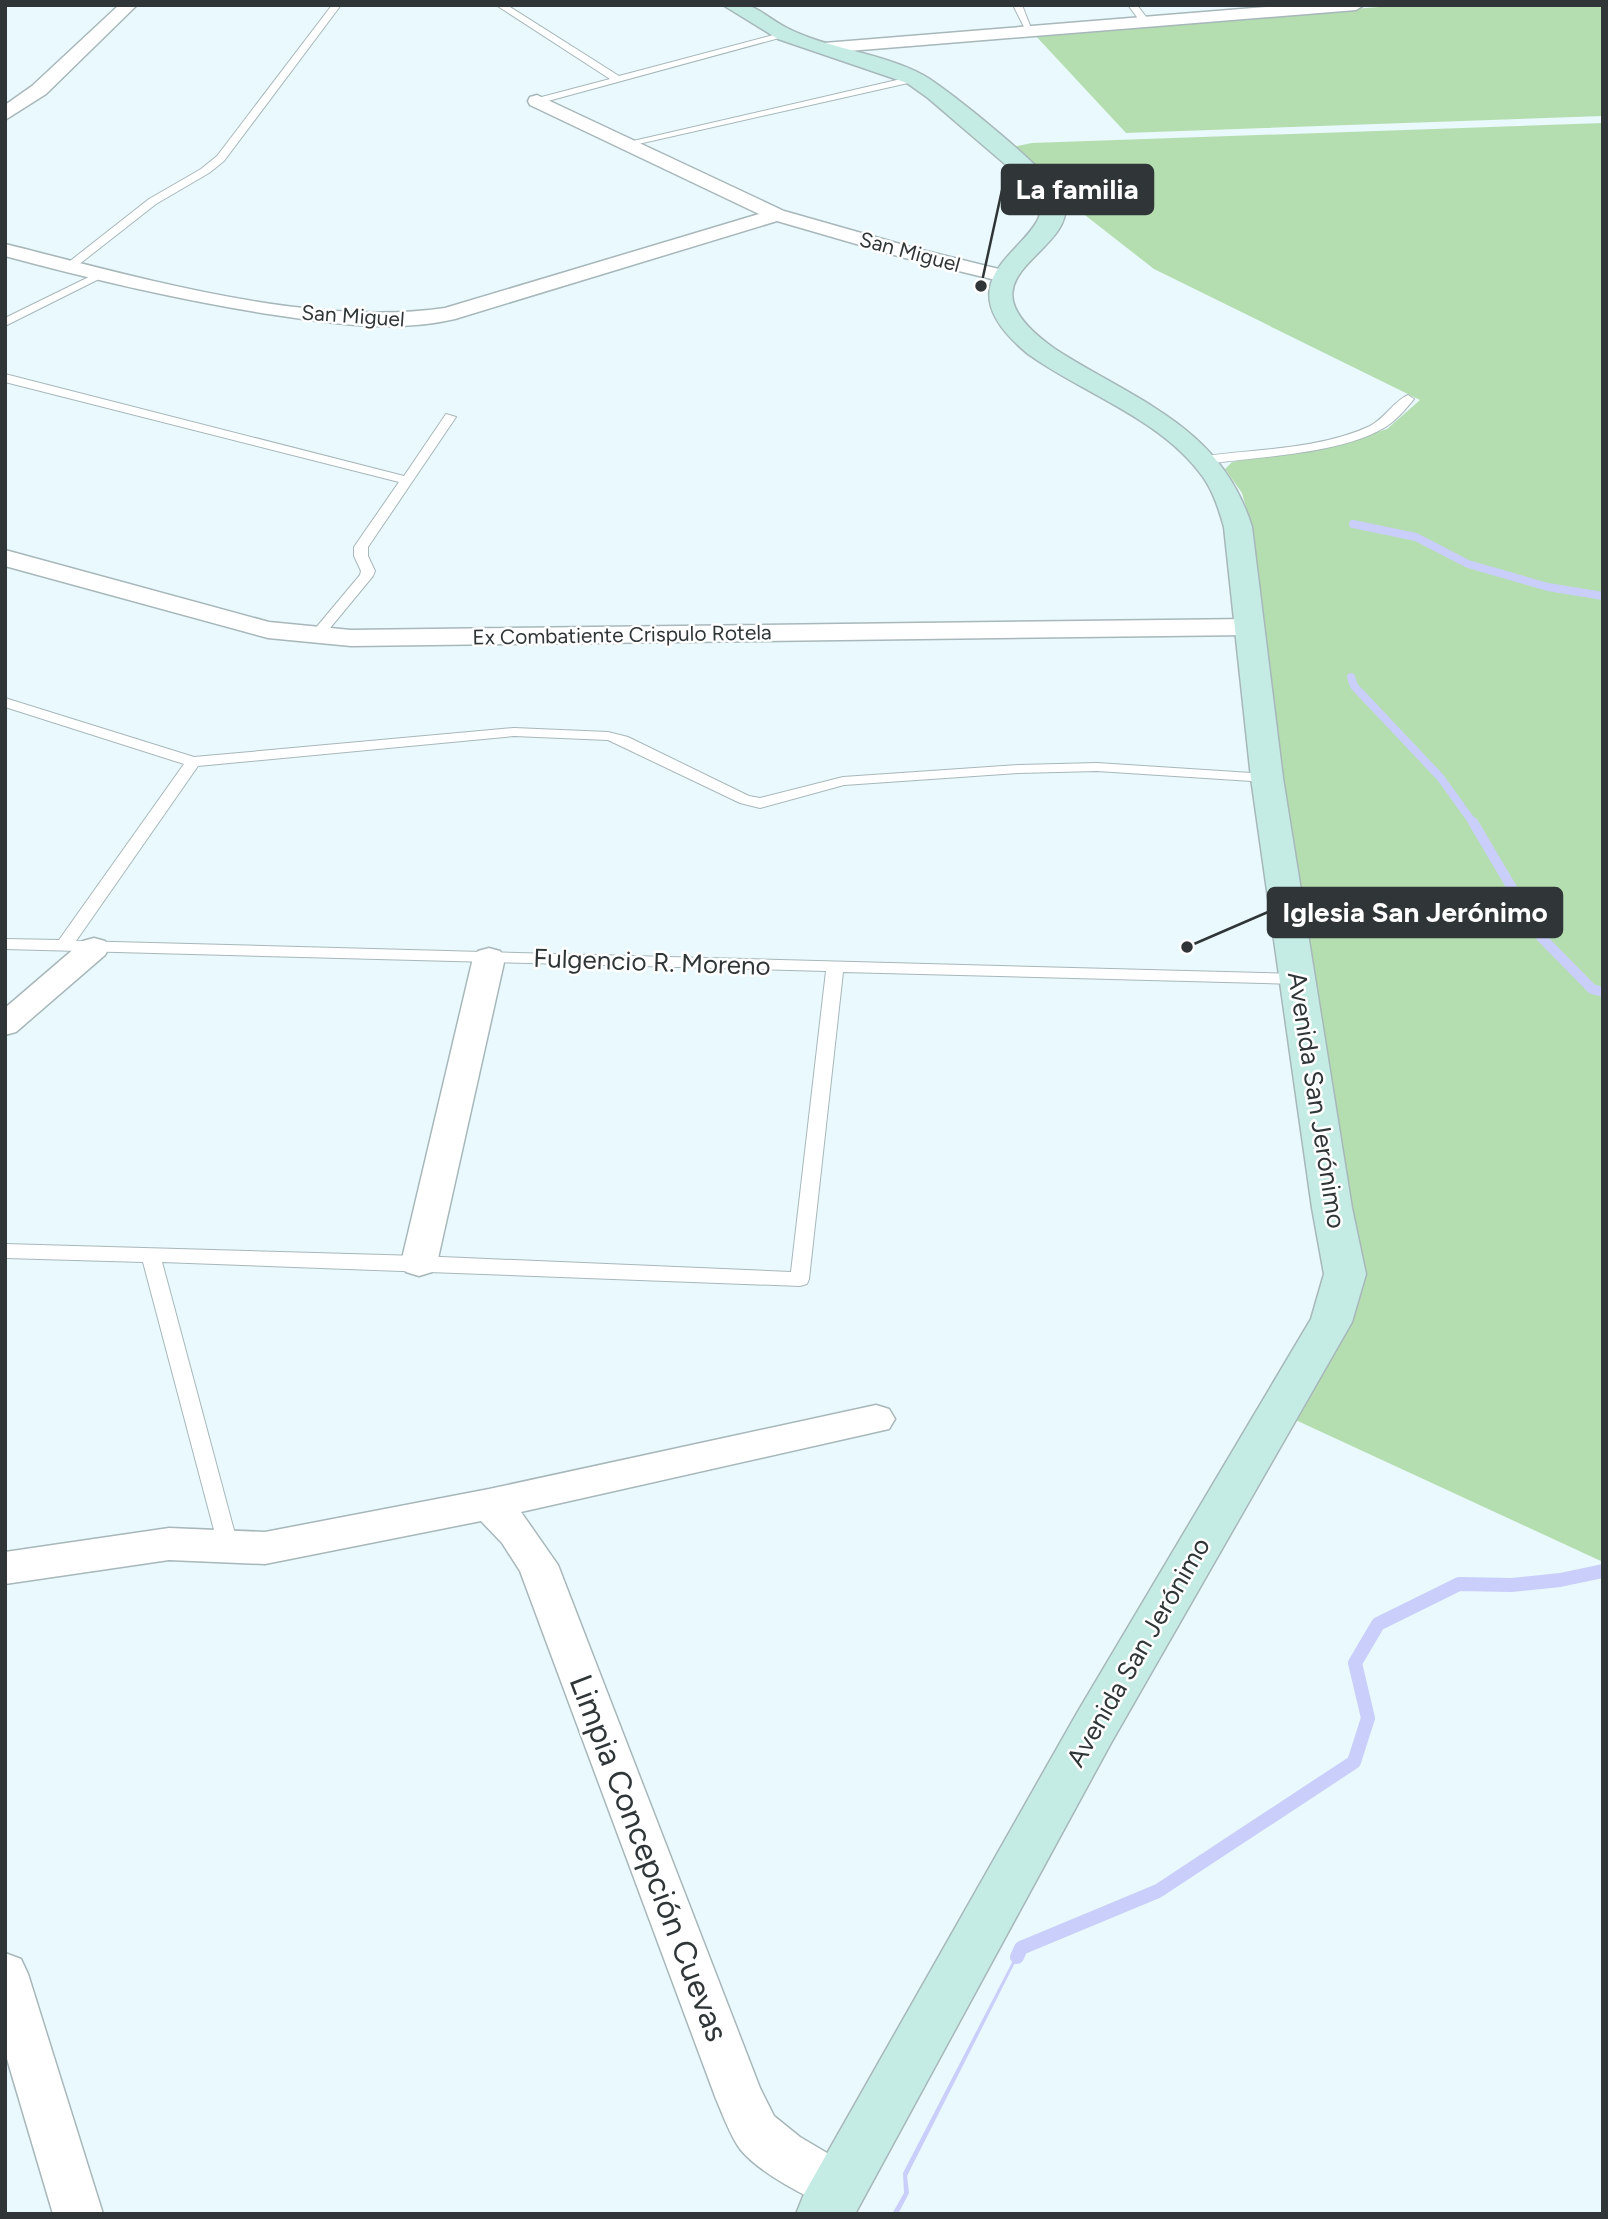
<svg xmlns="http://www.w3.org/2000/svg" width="1608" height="2219" viewBox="0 0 1608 2219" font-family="Figtree,sans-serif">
	<rect width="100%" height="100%" fill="#e9f9fd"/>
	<path fill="#b5deb0" d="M1405,5H1603V116L1126,133L1034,34Z
		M1603,123V1562L1289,1417L1347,1323L1278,767L1252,529L1242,493L1225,469L1232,462L1341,443L1387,429L1420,400L1154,269L1063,198L1012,147L1032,143Z"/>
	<path fill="#c9cefa" d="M1021,1945L1023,1947L907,2176L909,2193L898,2214H892L904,2193L903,2173Z"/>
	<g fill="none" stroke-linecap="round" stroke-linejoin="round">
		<path stroke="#c9cefa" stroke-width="8" d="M1353,524L1416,537L1468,564L1548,587L1603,596
			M1351,677L1354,686L1440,777L1474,824"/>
		<path stroke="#c9cefa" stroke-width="10" d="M1473,822L1541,937L1592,989L1603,992"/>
		<path stroke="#c9cefa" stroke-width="14" d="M1017,1957L1021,1948L1158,1891L1354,1762L1368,1718L1355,1663L1378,1624L1459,1584L1512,1585L1560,1580L1603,1571"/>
		<g stroke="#a7b7ba" stroke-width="2">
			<path id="lane" d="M332,5H341L224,161L209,173L156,204L73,269H65V265L149,199L201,169L217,156Z
				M496,5H507L619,76L785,32L790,35L537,104L532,101L534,99L610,79Z
				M1013,5H1022L1033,33H1027Z
				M1128,5H1137L1150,22L1148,24H1142Z
				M914,76L919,79L917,81L625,147L620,144Z
				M99,272L105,275L103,277L5,326V318Z
				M5,374L404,476L446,414L456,417L368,547V556L375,571L373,576L321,639L316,640L309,636L360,575L361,571L354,556V547L399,482L5,382Z
				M1408,395L1414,399C1405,410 1395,422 1382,429C1339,454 1255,457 1205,464L1199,460L1205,456C1258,449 1321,449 1370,426C1385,418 1394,401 1408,395Z
				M5,698L194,757L514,728L608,732L628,737L749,796L760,798L843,777L1019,765L1097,763L1267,774L1274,778L1267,782L1097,771L1019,773L844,785L760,808L740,803L608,740L514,736L198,766L76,941L1298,974L1306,979L1298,984L843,972L809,1279L807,1284L800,1286L162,1262L239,1549L236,1555L229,1557L222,1555L219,1549L143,1262L5,1258V1244L419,1256L791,1272L826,971L5,949V939L59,940L184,764L5,707Z"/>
		</g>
		<g stroke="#a7b7ba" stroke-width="3">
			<path id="street" d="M119,5H137L46,94L5,120V105L32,86Z
				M1289,5H1364L1356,10L824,53L815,48L824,43Z
				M537,95L784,211L914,248L1011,272L1015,276L1011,280L1004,282L901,257L777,221L455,319C396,333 334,324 275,315C184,301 94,280 5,256V244C138,277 308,328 445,308L759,214L530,105L528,101L530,97Z
				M5,550L269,622L351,630L1249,619L1258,621L1262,627L1258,633L1249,635L351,646L268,638L5,566Z
				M94,938L105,941L109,948L105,955L16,1032L5,1035V1008L83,941Z
				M489,948L500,951L505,958L437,1263L432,1272L419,1276L406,1272L401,1263L473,958L478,951Z
				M876,1405L889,1409L895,1419L889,1429L521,1512L558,1565L760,2088L774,2116L800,2137L854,2169L861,2186L854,2203L837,2210C808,2198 759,2173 740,2149C730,2135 723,2115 716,2099L520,1571L502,1543L481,1521L265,1564L169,1560L5,1584V1552L169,1528L265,1532L489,1489Z
				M5,1953L21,1959L28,1974L103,2214H53L5,2052Z"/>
		</g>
		<g stroke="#a7b7ba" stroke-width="3">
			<path id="secondary" d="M723,5C731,5 742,3 750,6C764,12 777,24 791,30C833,50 882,53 923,75C947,88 1061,180 1065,202C1075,257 949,274 1055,349C1136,401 1221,426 1252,527L1283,778L1352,1208L1366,1274L1352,1322L1111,1743L855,2214H796L804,2194L1077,1713L1311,1319L1324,1274L1312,1208L1251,778L1224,527C1219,510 1214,493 1203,477C1162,419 1084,394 1028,354C920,265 1077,241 1033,188L928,98L907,83L778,39Z"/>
		</g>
		<use href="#lane" fill="#fff" fill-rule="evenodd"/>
		<use href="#street" fill="#fff" fill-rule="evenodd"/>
		<use href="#secondary" fill="#c5ece4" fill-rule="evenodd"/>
	</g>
	<g text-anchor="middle" stroke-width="5" stroke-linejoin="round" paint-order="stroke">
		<g font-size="21" fill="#303638" stroke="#fff">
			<text transform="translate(910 252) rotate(15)" y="7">San Miguel</text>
			<text transform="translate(353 316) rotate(4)" y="7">San Miguel</text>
			<text transform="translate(622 635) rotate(-1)" y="7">Ex Combatiente Crispulo Rotela</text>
		</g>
		<g font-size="26" fill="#303638" stroke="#fff">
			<text transform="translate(652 962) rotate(2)" y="9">Fulgencio R. Moreno</text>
			<text transform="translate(1317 1100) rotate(81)" y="9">Avenida San Jerónimo</text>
			<text transform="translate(1138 1652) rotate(-60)" y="9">Avenida San Jerónimo</text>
		</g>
		<g font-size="32" fill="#303638" stroke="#fff">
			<text transform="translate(649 1858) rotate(69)" y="11">Limpia Concepción Cuevas</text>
		</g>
	</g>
	<path fill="none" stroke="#303638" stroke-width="2.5" d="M981 286L1002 190M1187 947L1268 912"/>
	<g fill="#303638" stroke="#fff" stroke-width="2.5">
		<circle cx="981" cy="286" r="7"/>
		<circle cx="1187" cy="947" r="7"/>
	</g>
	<g fill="#303638" stroke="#303638" stroke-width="2.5">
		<rect x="1002" y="165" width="151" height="49" rx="7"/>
		<rect x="1268" y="888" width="294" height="49" rx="7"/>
	</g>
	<g font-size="28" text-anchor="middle" font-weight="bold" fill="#fff">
		<text x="1077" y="199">La familia</text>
		<text x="1415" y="922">Iglesia San Jerónimo</text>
	</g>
	<rect width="1608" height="2219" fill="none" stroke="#303638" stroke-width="14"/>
</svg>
